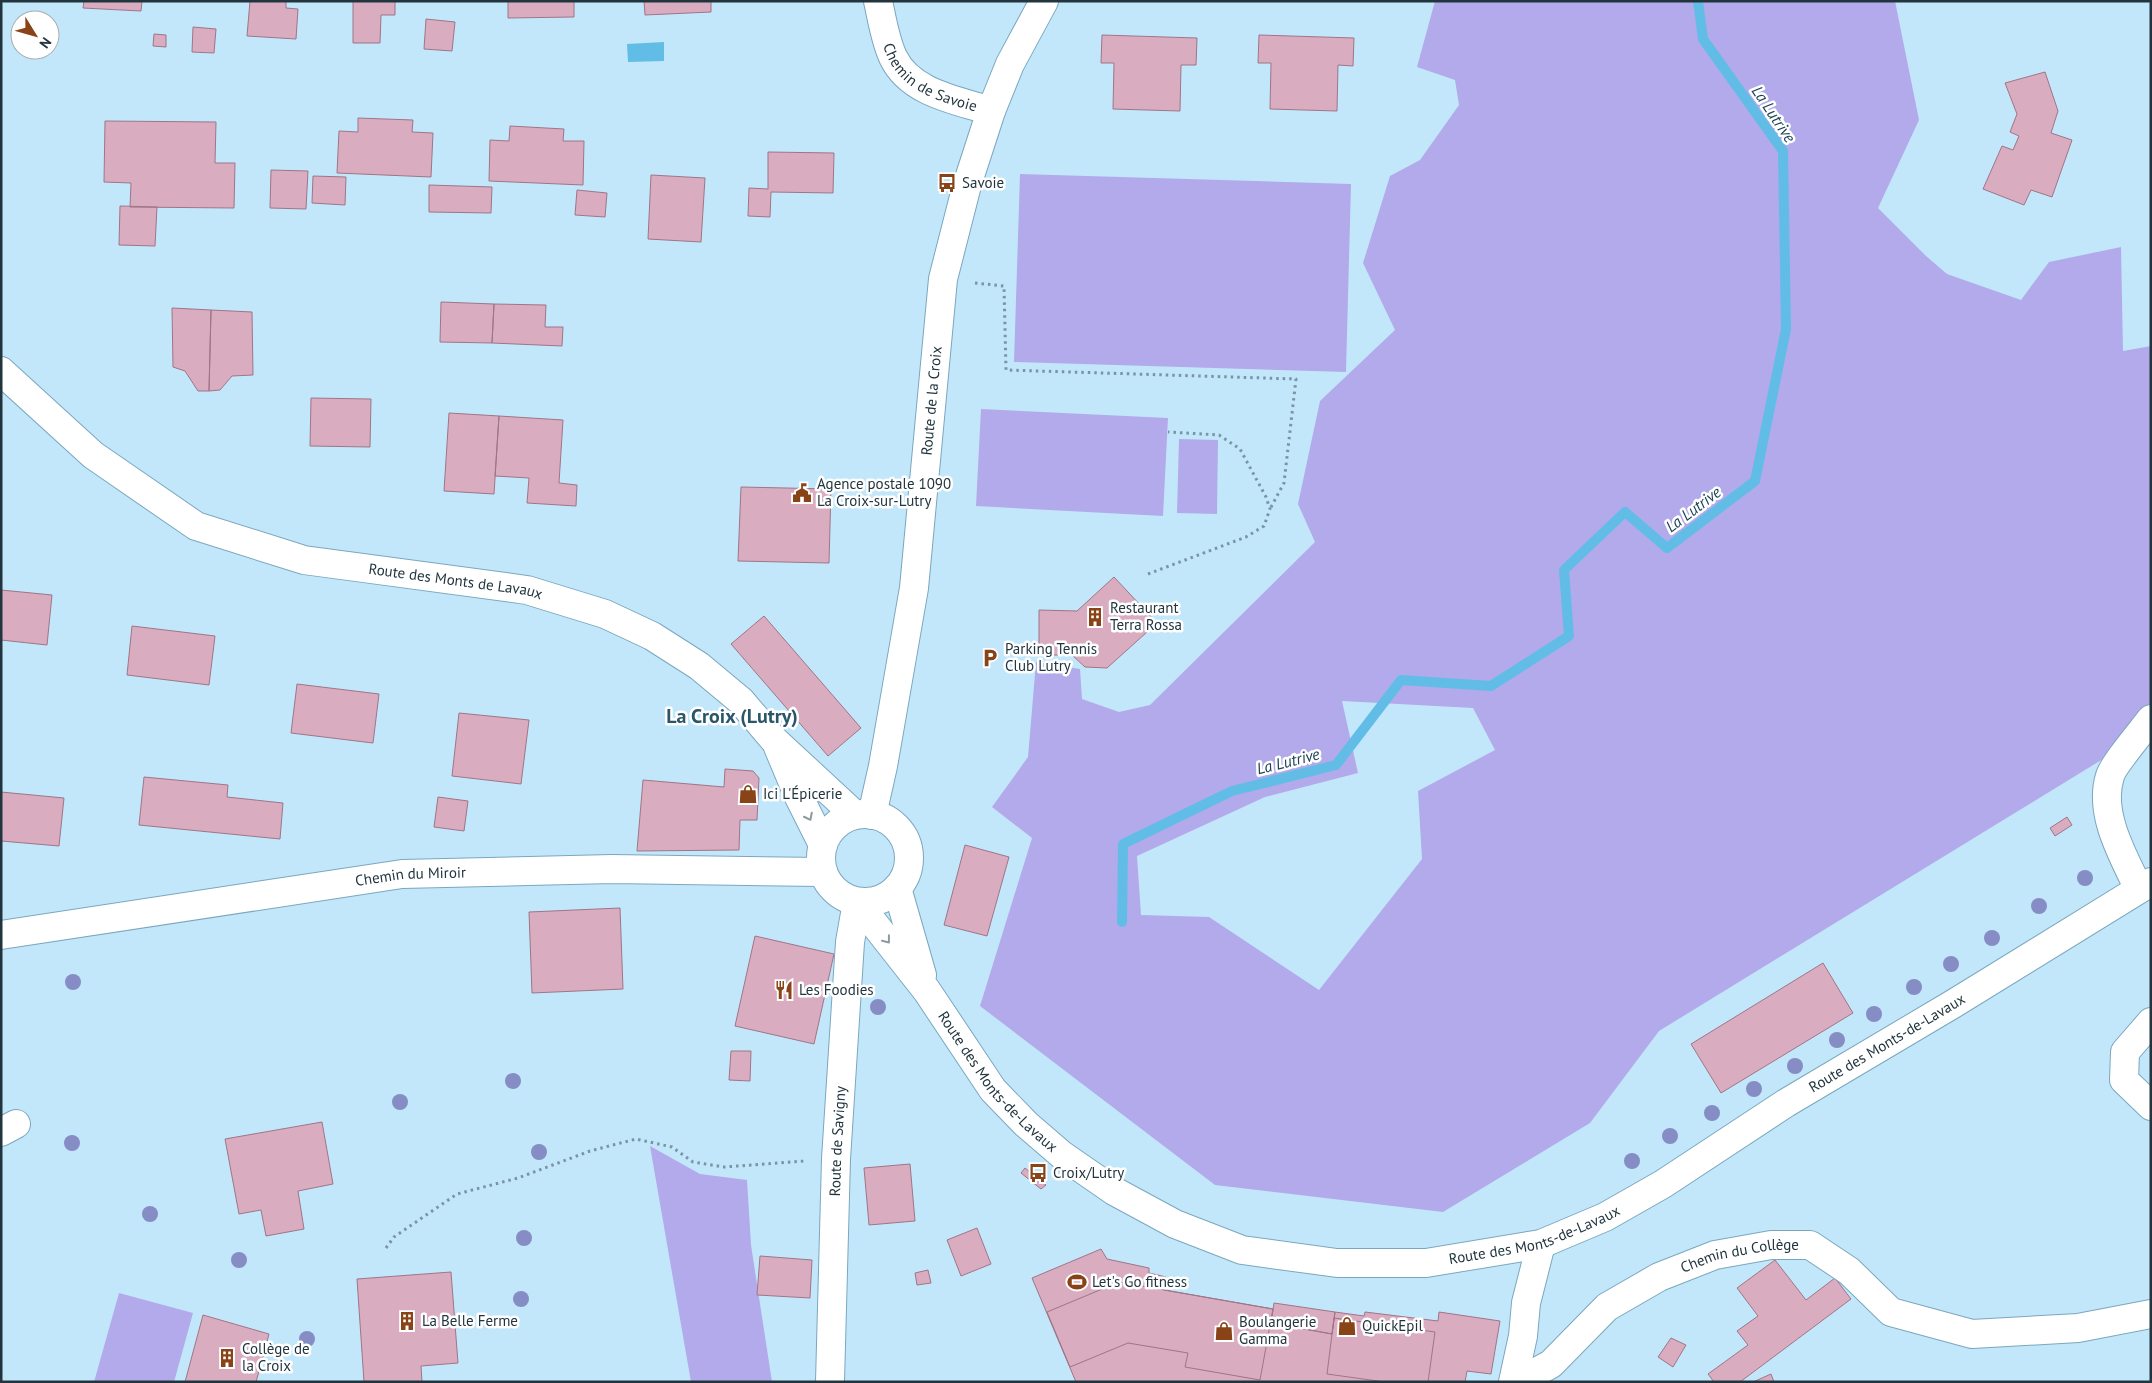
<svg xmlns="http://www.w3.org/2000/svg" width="2152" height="1383" viewBox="0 0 2152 1383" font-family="'PT Sans',sans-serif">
	<rect width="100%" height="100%" fill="#c2e7fa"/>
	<path fill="#b3aaeb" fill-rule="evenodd" d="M1435,1H1895L1919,120L1878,208L1926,256L1947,274L2021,300L2049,262L2121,247L2123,351L2151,346V705L2116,751L1659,1031L1590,1123L1443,1212L1215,1185L980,1006L1032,838L992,807L1028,757L1036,662L1080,669L1082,699L1119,712L1150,705L1315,542L1298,504L1320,401L1395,330L1363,263L1390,176L1420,160L1459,105L1455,80L1417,67ZM1342,701L1473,708L1495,750L1418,791L1422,859L1319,990L1209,917L1141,915L1137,856L1265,797L1358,773Z
		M1020,174L1351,184L1346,372L1014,362Z
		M981,409L1168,418L1163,516L976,506Z
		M1179,439L1218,440L1217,514L1177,513Z
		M650,1146L700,1174L747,1180L751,1245L772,1382H691Z
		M119,1293L193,1313L174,1382H94Z"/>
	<path fill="#62bde6" d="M664,42V61L628,62L627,44Z"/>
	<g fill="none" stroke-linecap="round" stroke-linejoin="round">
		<path stroke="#62bde6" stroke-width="10" d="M1122,922L1123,844L1232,791L1336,765L1401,680L1491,686L1569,636L1564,570L1625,512L1667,548L1755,481L1786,329L1783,151L1703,39L1698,1"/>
	</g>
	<path fill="#d9acc0" stroke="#9f7588" d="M84,1H142L141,11L83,8Z
		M250,1H286V8L298,9L296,39L247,36Z
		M353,1H395V15H381L380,43H353Z
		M508,1H574V17L508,18Z
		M644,1H711V12L645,15Z
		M426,19L455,22L452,51L424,49Z
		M193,27L216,29L214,53L192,52Z
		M154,34L166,35V47L153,46Z
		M1102,35L1197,38L1196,65H1181L1180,111L1113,109L1114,63H1101Z
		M1259,35L1354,38L1353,66L1338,65L1337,111L1270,109L1271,63H1258Z
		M2045,72L2058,111L2051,133L2072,140L2052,197L2031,190L2024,205L1983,189L2002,146L2013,150L2019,136L2010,132L2017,114L2005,83Z
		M358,118L413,120L412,132L433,133L431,177L337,173L339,131L358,132Z
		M105,121L216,122L215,163H235L234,208L130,207L131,183L104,182Z
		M510,126L564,129L563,141H584L583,185L489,181L490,140L509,141Z
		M768,152L834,153L833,193L771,192L770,217L748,216L749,188L768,189Z
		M271,170L308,171L306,209L270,208Z
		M651,175L705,178L701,242L648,239Z
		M313,176L346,177L345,205L312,203Z
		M429,185L492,187L491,213L429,212Z
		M577,190L607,193L605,217L575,215Z
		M120,206L157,207L155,246L119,245Z
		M441,302L494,304L492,343L440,342Z
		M494,304L546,305L545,327H563L562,346L492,343Z
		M172,308L211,310L209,391H198L185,371L173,367Z
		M211,310L252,312L253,375L232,376L220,390L209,391Z
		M311,398L371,399L370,447L310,446Z
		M449,413L499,416L494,494L444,491Z
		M499,416L563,420L559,483L577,485L576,506L527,503L529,478L495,476Z
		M741,487L831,489L829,563L738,561Z
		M1114,577L1157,623L1107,668L1085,667L1072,655H1039V610L1077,611Z
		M1,590L52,595L47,645L1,640Z
		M764,616L861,728L828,756L731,644Z
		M132,626L215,636L209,685L127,675Z
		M297,684L379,694L373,743L291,733Z
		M459,713L529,720L521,784L452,776Z
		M725,769L753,771L759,778L757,820H740L739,850L637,851L643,780L724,787Z
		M144,777L228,785L227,797L283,803L280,839L139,825Z
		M1,792L64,798L59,846L1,841Z
		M438,797L468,801L464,831L434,827Z
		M2067,817L2072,825L2055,836L2050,828Z
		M965,845L1009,857L987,936L944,925Z
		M620,908L623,989L532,993L529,912Z
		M755,936L834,954L814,1044L735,1026Z
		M1823,963L1853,1013L1721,1093L1691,1044Z
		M731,1051H751L750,1081L729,1080Z
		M322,1122L333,1184L298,1191L304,1229L266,1236L261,1210L239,1214L225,1139Z
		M910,1164L915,1221L869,1225L864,1168Z
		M1025,1168L1046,1185L1041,1189L1021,1173Z
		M977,1228L991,1264L961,1276L947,1240Z
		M1101,1249L1107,1259L1149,1268V1273L1166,1277L1164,1290L1273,1309L1271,1323L1332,1334L1335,1312L1364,1316L1365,1312L1438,1321L1439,1312L1500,1321L1491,1374L1467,1371L1465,1382H1076L1032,1278Z
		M760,1256L812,1260L810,1298L757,1295Z
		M1775,1260L1806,1300L1835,1278L1851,1299L1740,1382H1714L1708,1374L1748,1345L1737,1331L1758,1316L1737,1288Z
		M928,1270L931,1283L917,1285L915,1273Z
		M451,1272L458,1363L421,1366L422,1382H364L357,1279Z
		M1119,1282L1273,1309L1260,1380L1185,1367L1188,1353L1128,1343L1070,1367L1047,1312Z
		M1274,1303L1335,1312L1332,1334L1271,1323Z
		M203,1315L269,1334L256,1382H185Z
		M1334,1318L1435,1332L1428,1382H1385L1327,1374Z
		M1671,1338L1686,1345L1673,1367L1658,1357Z
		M1771,1374L1774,1382H1753Z"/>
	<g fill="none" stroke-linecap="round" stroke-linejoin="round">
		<g stroke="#7ba7be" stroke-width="30">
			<g id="minor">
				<path id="s1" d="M878,1C882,19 885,40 893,57C910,93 956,100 991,111"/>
				<path id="s2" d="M1,371L93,455L196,526L304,560L527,590L605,614L652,636L699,666L741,701L775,741L855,815"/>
				<path d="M778,747L799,797L823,845"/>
				<circle cx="865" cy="858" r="44"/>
				<path id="s3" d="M872,815L883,766L914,588L943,279L967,185L991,111L1010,64L1044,1"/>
				<path d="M897,888L922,975"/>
				<path d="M2139,889C2123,856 2098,813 2110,776C2113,765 2142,731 2151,719"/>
				<path id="s4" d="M857,902L927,991L993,1090L1026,1124L1062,1155L1114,1191L1175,1224L1242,1250L1337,1263H1426L1541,1244L1605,1217L1663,1184L1786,1103L1953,1004L2151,882"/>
				<path id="s5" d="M1,935L402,874L612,869L823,872"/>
				<path d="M2151,1022L2125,1052L2124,1080L2151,1106"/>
				<path d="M1,1132L16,1124"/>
				<path id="s6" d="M830,1382L836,1159L850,942L857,902"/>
				<path d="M1513,1382L1523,1336L1526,1303L1541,1244"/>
				<path id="s7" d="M1518,1382L1551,1364L1607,1307L1659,1277L1715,1255L1771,1245H1810L1849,1271L1891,1312L1972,1334L2078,1328L2151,1314"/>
			</g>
		</g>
		<path stroke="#7995a4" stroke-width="3" stroke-dasharray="2.5 4" stroke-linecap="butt" d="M975,283L1004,286L1006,370L1296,379L1284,483L1270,509
			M1148,574L1246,537L1264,526L1270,509L1266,497L1240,449L1219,435L1168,432
			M386,1248L394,1237L457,1194L518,1178L590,1151L636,1139L672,1147L693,1162L724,1167L805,1161"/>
		<use href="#minor" stroke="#fff" stroke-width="28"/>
	</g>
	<g fill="#868cc4">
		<circle cx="2085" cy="878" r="8"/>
		<circle cx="2039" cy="906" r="8"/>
		<circle cx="1992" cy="938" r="8"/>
		<circle cx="1951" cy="964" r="8"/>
		<circle cx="73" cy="982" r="8"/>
		<circle cx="1914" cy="987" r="8"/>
		<circle cx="878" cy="1007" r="8"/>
		<circle cx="1874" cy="1014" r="8"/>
		<circle cx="1837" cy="1040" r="8"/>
		<circle cx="1795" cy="1066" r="8"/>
		<circle cx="513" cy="1081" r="8"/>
		<circle cx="1754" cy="1089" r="8"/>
		<circle cx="400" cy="1102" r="8"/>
		<circle cx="1712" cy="1113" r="8"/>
		<circle cx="1670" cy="1136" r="8"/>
		<circle cx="72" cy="1143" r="8"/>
		<circle cx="539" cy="1152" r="8"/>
		<circle cx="1632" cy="1161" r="8"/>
		<circle cx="150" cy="1214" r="8"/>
		<circle cx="524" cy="1238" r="8"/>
		<circle cx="239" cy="1260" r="8"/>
		<circle cx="521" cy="1299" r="8"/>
		<circle cx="307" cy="1339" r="8"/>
	</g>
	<defs><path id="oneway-chevron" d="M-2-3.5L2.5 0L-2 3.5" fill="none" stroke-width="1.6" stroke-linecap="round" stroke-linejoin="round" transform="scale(1.25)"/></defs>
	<g stroke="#909a9e">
		<use href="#oneway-chevron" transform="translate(809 817) rotate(63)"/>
		<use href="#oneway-chevron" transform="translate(887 940) rotate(52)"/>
	</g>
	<defs>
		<g id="bus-bare" transform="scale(1.5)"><path d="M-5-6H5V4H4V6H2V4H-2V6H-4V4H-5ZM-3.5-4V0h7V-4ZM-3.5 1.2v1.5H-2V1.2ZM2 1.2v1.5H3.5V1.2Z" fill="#884417" stroke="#fff" stroke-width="2.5" paint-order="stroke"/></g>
		<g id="civic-bare" transform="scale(1.5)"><path d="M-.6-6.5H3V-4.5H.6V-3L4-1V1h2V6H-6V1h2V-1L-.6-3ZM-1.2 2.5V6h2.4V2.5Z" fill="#884417" stroke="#fff" stroke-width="2.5" paint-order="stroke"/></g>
		<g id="building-bare" transform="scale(1.5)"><path d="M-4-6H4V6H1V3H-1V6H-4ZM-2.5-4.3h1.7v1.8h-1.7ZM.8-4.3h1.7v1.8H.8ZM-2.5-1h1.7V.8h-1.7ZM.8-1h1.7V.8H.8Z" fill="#884417" stroke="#fff" stroke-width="2.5" paint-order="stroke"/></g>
		<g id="parking-bare" transform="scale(1.5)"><path d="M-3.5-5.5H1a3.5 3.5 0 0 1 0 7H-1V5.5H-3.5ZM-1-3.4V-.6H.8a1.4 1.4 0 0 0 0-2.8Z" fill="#884417" stroke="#fff" stroke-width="2.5" paint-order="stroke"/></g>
		<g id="shop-bare" transform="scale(1.5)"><path d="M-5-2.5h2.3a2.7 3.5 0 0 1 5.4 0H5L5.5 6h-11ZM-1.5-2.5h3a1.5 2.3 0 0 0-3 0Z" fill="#884417" stroke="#fff" stroke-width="2.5" paint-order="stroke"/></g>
		<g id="restaurant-bare" transform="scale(1.5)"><path d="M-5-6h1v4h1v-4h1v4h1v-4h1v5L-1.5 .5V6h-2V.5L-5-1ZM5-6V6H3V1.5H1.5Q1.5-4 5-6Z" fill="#884417" stroke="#fff" stroke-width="2.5" paint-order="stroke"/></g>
		<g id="stadium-bare" transform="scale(1.5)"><path d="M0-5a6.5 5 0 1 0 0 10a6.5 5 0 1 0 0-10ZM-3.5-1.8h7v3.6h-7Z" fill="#884417" stroke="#fff" stroke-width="2.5" paint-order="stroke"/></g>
	</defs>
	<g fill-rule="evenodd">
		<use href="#bus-bare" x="947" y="183"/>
		<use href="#civic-bare" x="802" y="493"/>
		<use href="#building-bare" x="1095" y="617"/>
		<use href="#parking-bare" x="990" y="658"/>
		<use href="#shop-bare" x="748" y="794"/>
		<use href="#restaurant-bare" x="784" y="990"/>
		<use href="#bus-bare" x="1038" y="1173"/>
		<use href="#stadium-bare" x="1077" y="1282"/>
		<use href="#building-bare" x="407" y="1321"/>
		<use href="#shop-bare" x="1347" y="1326"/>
		<use href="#shop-bare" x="1224" y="1331"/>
		<use href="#building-bare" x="227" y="1358"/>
	</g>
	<g text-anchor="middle" stroke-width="5" stroke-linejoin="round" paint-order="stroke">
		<g font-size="15" fill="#22353e" stroke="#fff">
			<text dy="5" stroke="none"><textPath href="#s1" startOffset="101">Chemin de Savoie</textPath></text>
			<text dy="5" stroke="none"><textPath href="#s3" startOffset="419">Route de la Croix</textPath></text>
			<text dy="5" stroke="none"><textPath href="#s2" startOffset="516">Route des Monts de Lavaux</textPath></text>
			<text dy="5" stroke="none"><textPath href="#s5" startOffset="414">Chemin du Miroir</textPath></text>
			<text dy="5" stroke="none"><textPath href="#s4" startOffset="1234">Route des Monts-de-Lavaux</textPath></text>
			<text dy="5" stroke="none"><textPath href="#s4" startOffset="229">Route des Monts-de-Lavaux</textPath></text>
			<text dy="5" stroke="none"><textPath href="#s6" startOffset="241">Route de Savigny</textPath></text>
			<text dy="5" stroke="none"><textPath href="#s4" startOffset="829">Route des Monts-de-Lavaux</textPath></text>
			<text dy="5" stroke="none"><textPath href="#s7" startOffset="262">Chemin du Collège</textPath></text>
		</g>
		<g font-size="15" fill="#22353e" stroke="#fff" text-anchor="start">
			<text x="962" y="188">Savoie</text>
			<text x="817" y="489">Agence postale 1090<tspan x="817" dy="17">La Croix-sur-Lutry</tspan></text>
			<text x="1110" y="613">Restaurant<tspan x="1110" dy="17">Terra Rossa</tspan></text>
			<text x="1005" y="654">Parking Tennis<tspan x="1005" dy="17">Club Lutry</tspan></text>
			<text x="763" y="799">Ici L'Épicerie</text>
			<text x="799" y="995">Les Foodies</text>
			<text x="1053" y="1178">Croix/Lutry</text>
			<text x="1092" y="1287">Let's Go fitness</text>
			<text x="422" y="1326">La Belle Ferme</text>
			<text x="1239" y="1327">Boulangerie<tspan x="1239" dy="17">Gamma</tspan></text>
			<text x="1362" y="1331">QuickEpil</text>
			<text x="242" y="1354">Collège de<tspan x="242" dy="17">la Croix</tspan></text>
		</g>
		<g font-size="16" font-style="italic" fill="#1a4254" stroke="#fff">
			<text transform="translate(1774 114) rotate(56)" y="6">La Lutrive</text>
			<text transform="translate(1693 509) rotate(-37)" y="6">La Lutrive</text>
			<text transform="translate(1288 761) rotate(-14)" y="6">La Lutrive</text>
		</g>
		<g font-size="20" font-weight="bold" fill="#2b566a" stroke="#fff">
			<text x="732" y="723">La Croix (Lutry)</text>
		</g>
	</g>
	<rect width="2152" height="1383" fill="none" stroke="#22353e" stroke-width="5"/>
	<g transform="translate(35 35) rotate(127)"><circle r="24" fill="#ffffff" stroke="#a7aeb2"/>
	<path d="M0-4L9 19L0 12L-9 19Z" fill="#884417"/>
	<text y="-8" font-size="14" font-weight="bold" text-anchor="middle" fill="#22353e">N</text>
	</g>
</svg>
